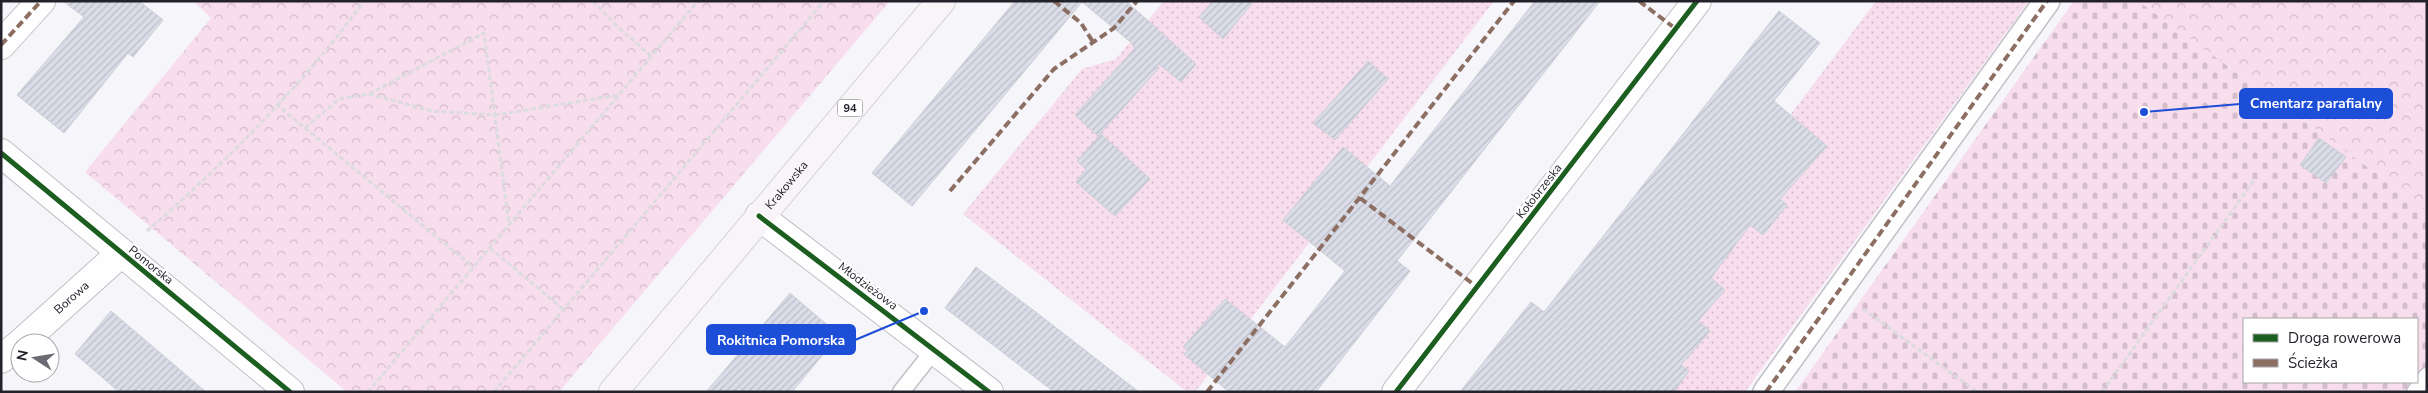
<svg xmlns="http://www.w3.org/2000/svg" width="2428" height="393" viewBox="0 0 2428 393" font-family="'Nunito Sans',sans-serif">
	<defs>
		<pattern id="grass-dots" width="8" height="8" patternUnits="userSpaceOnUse" patternTransform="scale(1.25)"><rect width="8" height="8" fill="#f8dded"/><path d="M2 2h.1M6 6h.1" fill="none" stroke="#d4bdcb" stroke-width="1.8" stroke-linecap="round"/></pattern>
		<pattern id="cemetery-stones" width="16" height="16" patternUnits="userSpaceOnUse" patternTransform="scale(1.25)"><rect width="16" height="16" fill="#f8dded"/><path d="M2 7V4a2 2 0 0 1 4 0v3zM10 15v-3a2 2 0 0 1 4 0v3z" fill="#d4bdcb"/></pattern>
		<pattern id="park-crowns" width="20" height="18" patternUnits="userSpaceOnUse" patternTransform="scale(1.25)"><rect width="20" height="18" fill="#f8dded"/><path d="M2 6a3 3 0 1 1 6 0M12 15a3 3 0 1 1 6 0" fill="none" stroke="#d4bdcb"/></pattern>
		<pattern id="building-hatch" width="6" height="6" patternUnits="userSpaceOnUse" patternTransform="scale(1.25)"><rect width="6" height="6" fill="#dadde8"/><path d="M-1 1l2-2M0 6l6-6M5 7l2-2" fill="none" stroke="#bbbdc7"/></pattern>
	</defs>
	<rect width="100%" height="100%" fill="#f5f5fa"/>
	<path fill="url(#grass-dots)" d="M1164,1H1494L1195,392H1187L963,214L1082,69L1116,59Z
		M1876,1H2029L1745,392H1582Z"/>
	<path fill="url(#cemetery-stones)" fill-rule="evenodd" d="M2074,1H2138L2427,210V392H1795ZM2244,319H2417V382H2244Z"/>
	<path fill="url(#park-crowns)" d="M193,1H890L559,392H347L85,172L211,18Z
		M2138,1H2427V210L2156,14Z"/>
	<path fill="url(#building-hatch)" stroke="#cdcfd6" d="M63,1H139L163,20L133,57L128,53L64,133L17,95L84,17Z
		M1015,1H1126L1196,64L1181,82L1159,64L1156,67L1159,68L1098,136L1075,115L1135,48L1132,45L1133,44L1082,2L912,206L872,173Z
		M1213,1H1254L1223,39L1199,17Z
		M1535,1H1600L1397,261L1410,271L1316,392H1229L1184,354L1188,350L1183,347L1225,299L1285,347L1345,271L1283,220L1343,147L1390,186Z
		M1779,11L1820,43L1774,101L1827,146L1780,199L1787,205L1763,235L1750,225L1711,278L1725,290L1698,321L1710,331L1681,365L1689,371L1674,392H1460L1531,302L1544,312Z
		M1368,61L1388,79L1335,140L1313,123Z
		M1101,134L1150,179L1115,216L1076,182L1086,169L1077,161Z
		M2319,138L2346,157L2326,183L2300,165Z
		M976,267L1037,313L1139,392H1054L945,308Z
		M790,293L839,335L792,392H706Z
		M111,311L158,351L206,392H119L110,384L75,354Z"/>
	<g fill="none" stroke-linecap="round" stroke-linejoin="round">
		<g stroke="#c1c0c7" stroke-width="19">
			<path id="service" d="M901,392L935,349
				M2415,392L2427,376"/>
		</g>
		<g stroke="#c1c0c7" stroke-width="28">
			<path id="pedestrian" d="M1766,392L2047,1"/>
		</g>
		<g stroke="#c1c0c7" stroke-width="30">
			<g id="minor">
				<path d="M1,45L41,1"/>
				<path d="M1,153L290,392"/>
				<path d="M759,216L989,392"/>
				<path id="s1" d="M21,343L121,253"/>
				<path d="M1,359L20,344"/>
				<path d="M1396,392L1697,1"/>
			</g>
		</g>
		<g stroke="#d3d3d7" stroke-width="30">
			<g id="primary">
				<path id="s2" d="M613,392L941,1"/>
			</g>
		</g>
		<path stroke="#dcdbdd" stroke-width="3" stroke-dasharray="5 2.5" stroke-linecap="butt" d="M593,1L620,29L651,56
			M369,94L484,33L509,224
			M276,104L473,267
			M305,128L339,99L369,94L432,111L496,115L618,95
			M147,231C225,163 303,85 364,1
			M490,248L563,309
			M1863,309L1977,392
			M368,392L698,1
			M494,392L824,1
			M2102,392L2255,179"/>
		<use href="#service" stroke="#fefefe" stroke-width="16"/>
		<use href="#pedestrian" stroke="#fefefe" stroke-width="25"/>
		<use href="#minor" stroke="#fefefe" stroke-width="28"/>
		<use href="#primary" stroke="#f8f4f8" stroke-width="28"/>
		<path stroke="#8d6e63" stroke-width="4" stroke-dasharray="8 4" stroke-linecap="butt" d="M1054,1L1081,23L1093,42
			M1639,1L1676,29
			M1,45L41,1
			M950,191L1054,69L1114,28L1137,1
			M1360,198L1477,287
			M1207,392L1514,1
			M1766,392L2047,1"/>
		<g stroke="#fff" stroke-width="8">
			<path id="cycleway" d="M1,153L290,392
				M759,216L989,392
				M1396,392L1697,1"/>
		</g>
		<use href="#cycleway" stroke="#1b5e20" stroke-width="5"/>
	</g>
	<g text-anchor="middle" stroke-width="4.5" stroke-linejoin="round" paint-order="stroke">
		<rect fill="#fff" stroke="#65646a" stroke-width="1" x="837.5" y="99.5" width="25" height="17" rx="4"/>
		<g font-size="11" font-weight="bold" fill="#23212a">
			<text x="850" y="112">94</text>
		</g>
		<g font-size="12" fill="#23212a" stroke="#fff">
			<text dy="4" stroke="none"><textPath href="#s2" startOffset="270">Krakowska</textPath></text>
			<text transform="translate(1539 191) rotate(-52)" y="4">Kołobrzeska</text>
			<text transform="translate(151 265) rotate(39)" y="4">Pomorska</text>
			<text transform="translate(868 286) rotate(37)" y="4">Młodzieżowa</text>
			<text dy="4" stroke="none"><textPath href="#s1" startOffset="68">Borowa</textPath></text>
		</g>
	</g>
	<path fill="none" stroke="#1d4ed8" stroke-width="2" d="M2144 112L2240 104M924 311L855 340"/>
	<g fill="#1d4ed8" stroke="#fff" stroke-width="2">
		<circle cx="2144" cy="112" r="5"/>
		<circle cx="924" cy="311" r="5"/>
	</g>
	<g fill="#1d4ed8" stroke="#1d4ed8" stroke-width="2">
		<rect x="2240" y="89" width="152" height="29" rx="5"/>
		<rect x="707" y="325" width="148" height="29" rx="5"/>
	</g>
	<g font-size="14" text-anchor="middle" font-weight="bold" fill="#fff">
		<text x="2316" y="108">Cmentarz parafialny</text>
		<text x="781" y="345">Rokitnica Pomorska</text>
	</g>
	<rect width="2428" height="393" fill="none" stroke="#23212a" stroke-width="5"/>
	<rect x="2243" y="318" width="175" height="65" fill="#ffffff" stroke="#a7a6aa"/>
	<rect x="2253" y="334" width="25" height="8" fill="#1b5e20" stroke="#a7a6aa"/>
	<text x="2288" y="343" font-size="15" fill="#23212a">Droga rowerowa</text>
	<rect x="2253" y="359" width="25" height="8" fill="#8d6e63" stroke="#a7a6aa"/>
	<text x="2288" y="368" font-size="15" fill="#23212a">Ścieżka</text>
	<g transform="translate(35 358) rotate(282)"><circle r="24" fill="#ffffff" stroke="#a7a6aa"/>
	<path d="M0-4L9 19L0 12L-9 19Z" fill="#6c6b73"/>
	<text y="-8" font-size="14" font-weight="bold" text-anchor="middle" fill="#23212a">N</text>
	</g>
</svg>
